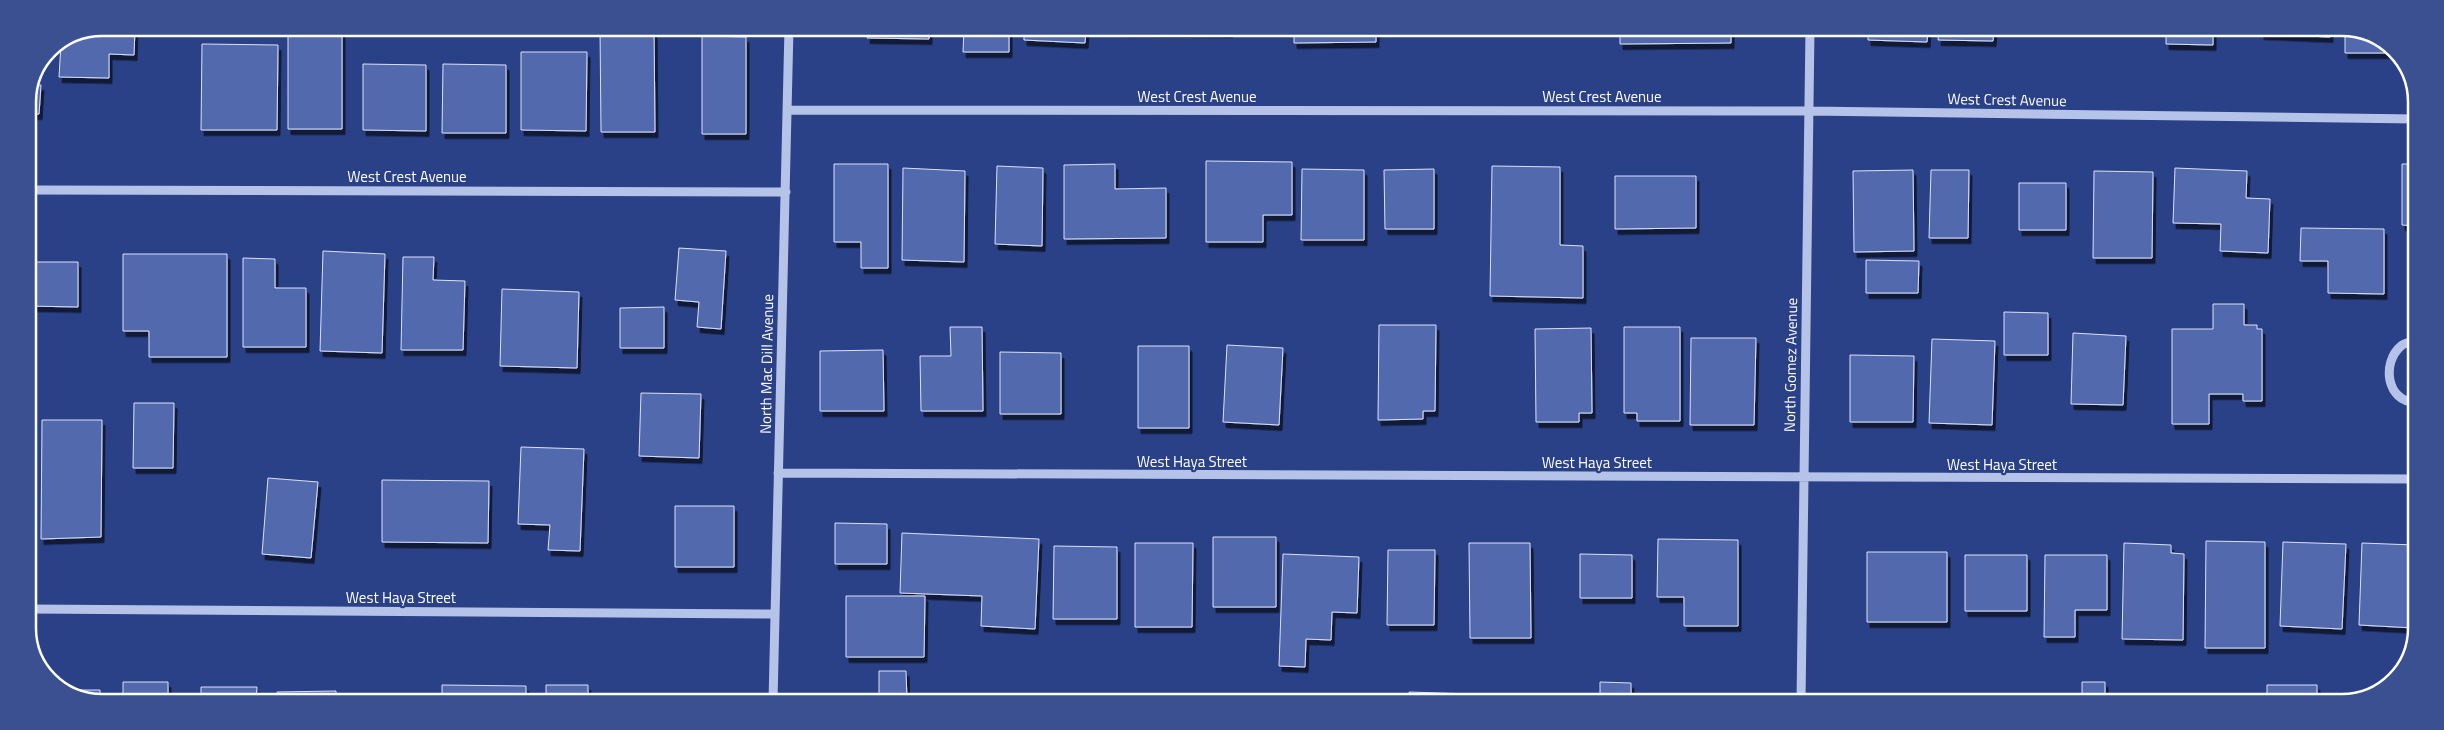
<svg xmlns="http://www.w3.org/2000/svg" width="2444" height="730" viewBox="0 0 2444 730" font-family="'Titillium Web',sans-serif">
	<defs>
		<filter id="shadow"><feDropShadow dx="3" dy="5.5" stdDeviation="0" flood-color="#0009"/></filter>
	</defs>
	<rect width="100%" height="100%" fill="#2a4187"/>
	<path fill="#5369ae" stroke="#dae1f6" filter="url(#shadow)" d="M102,27L135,28L134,55L109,54V78L59,77L61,44Z
		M288,28H342V129H288Z
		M600,28H654L655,132H601Z
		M868,28H929V39L867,38Z
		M964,28L1009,29V52H963Z
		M1024,29H1086L1085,43L1024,40Z
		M1123,29H1230V32L1123,31Z
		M1294,29H1376V42L1294,43Z
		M1620,29H1731V43L1620,44Z
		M1868,30H1928L1927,42L1868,40Z
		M1939,30H1994L1993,41L1938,40Z
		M2166,30H2213V45L2166,44Z
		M2261,30H2330V37L2261,34Z
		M2345,30H2362L2397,53H2345Z
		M702,36L746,37V134H702Z
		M202,44L278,45L277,130H201Z
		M521,52H587L586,131L521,130Z
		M363,64L426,65V131L363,130Z
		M443,64L506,65V133H442Z
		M35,85H41L39,114H28V102Z
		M1206,161L1292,162V215H1263V242H1206Z
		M834,164H888V268H861V242H834Z
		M1115,164V189L1166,188V238L1064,239V165Z
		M2402,164H2416V226L2402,225Z
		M997,166L1043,168L1042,246L995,244Z
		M1492,166L1560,167V245L1583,246V298L1490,296Z
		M903,168L965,171L964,262L902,260Z
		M2175,168L2247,171L2246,198L2270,199L2268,253L2220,251L2221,224L2173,223Z
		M1302,169L1364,170V240H1301Z
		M1434,169V229H1385L1384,170Z
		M1913,170L1914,251L1854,252L1853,171Z
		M1931,170H1969L1968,238H1929Z
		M2094,171L2153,172L2152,258H2093Z
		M1615,176H1696V228L1615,229Z
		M2019,183H2066V230H2019Z
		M2301,228L2384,229V294L2328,293V261H2300Z
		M679,248L726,251L721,329L697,327L699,302L675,300Z
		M323,251L385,254L382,353L320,351Z
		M123,254H227V357H149V331H123Z
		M403,257H434L433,280L465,281L463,350H401Z
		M243,258L275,259V288H306V347H243Z
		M1866,260L1919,261L1918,293H1866Z
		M28,262H78V307L28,306Z
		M502,289L579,292L577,368L500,366Z
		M2213,304H2244V325H2257V329H2262V401H2243V394H2209V424H2172V329H2213Z
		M664,307V348H620V308Z
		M2004,312L2048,313V355H2004Z
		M1379,325H1436L1435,411H1423V419L1378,420Z
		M950,327H982L983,411H921L920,356H951Z
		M1624,327H1680V421H1637V413H1624Z
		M1591,328L1592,413H1579V422H1536L1535,329Z
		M2073,333L2126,336L2123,405L2071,404Z
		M1691,338H1756L1754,425H1690Z
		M1932,339L1995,341L1992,425L1929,423Z
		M1227,345L1283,348L1279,425L1223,422Z
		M1138,346H1189V428H1138Z
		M883,350L884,411H820V351Z
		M1000,352L1061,353V414H1000Z
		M1850,355L1914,356L1913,422H1850Z
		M641,393L701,394L699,458L639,456Z
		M134,403H174L173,468H133Z
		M42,420H102L101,537L41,539Z
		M521,447L584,449L580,551L548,550L550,525L518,524Z
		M268,478L318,482L311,558L262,554Z
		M382,480L489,481L488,543L382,542Z
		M675,506H734V567H675Z
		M835,523L887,524V564H835Z
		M902,533L1039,539L1035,629L981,626L982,596L900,593Z
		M1213,537H1276V607H1213Z
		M1658,539L1738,540V626H1684V597H1657Z
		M2206,541L2265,542V648H2205Z
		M2283,542L2346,544L2342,629L2280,626Z
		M1135,543H1193L1192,627H1135Z
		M1469,543H1530L1531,638H1470Z
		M2124,543L2171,545V553L2184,554L2183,640L2122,639Z
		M2362,543L2414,545V628L2359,625Z
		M1054,546L1117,547V619H1053Z
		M1388,550H1435L1434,625H1387Z
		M1867,552H1947V622H1867Z
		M1283,554L1359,557L1357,613L1332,612L1331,640L1306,639L1305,667L1279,666Z
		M1580,554L1632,555V598H1580Z
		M1965,555H2027V611H1965Z
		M2045,555H2107V610H2075V637H2044Z
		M846,596H925L924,657H846Z
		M879,671H906L907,701H825V695L879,694Z
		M123,682H168V700H123Z
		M1600,682L1631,683V702H1600Z
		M2082,682H2105V702H2082Z
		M442,685L526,686V700H442Z
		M546,685H588V700H546Z
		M2267,685H2317V702H2267Z
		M201,687H257L256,700H201Z
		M67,690H100V700H82Z
		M336,691V700H277V692Z
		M1409,692L1471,694V701H1409Z
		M1926,696L1991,698V702H1926Z
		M627,697H696V701H627Z"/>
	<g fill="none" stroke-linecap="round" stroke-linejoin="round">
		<path stroke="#b6c3e8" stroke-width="9" d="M788,110L1809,111L2416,119
			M28,190L786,192
			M2415,402C2387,402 2381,363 2401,346C2404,343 2411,342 2415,340
			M778,473L2415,479
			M28,609L775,614
			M773,701L789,28
			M1801,702L1810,29"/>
	</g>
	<g text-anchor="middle" stroke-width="4.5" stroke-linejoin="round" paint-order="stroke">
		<g font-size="15" fill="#fff" stroke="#2a4187">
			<text x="1197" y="102">West Crest Avenue</text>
			<text x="1602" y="102">West Crest Avenue</text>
			<text transform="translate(2007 100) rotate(1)" y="5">West Crest Avenue</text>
			<text x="407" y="182">West Crest Avenue</text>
			<text transform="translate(767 364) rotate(-89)" y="5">North Mac Dill Avenue</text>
			<text transform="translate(1791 365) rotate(-89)" y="5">North Gomez Avenue</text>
			<text x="1192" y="467">West Haya Street</text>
			<text x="1597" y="468">West Haya Street</text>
			<text x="2002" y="470">West Haya Street</text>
			<text x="401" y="603">West Haya Street</text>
		</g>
	</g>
	<path d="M0 0H2444V730H0ZM102 36H2342A66 66 0 0 1 2408 102V628A66 66 0 0 1 2342 694H102A66 66 0 0 1 36 628V102A66 66 0 0 1 102 36Z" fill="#3b5091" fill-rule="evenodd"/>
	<path fill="none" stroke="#fff" stroke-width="2.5" d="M102 36H2342A66 66 0 0 1 2408 102V628A66 66 0 0 1 2342 694H102A66 66 0 0 1 36 628V102A66 66 0 0 1 102 36Z"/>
</svg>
